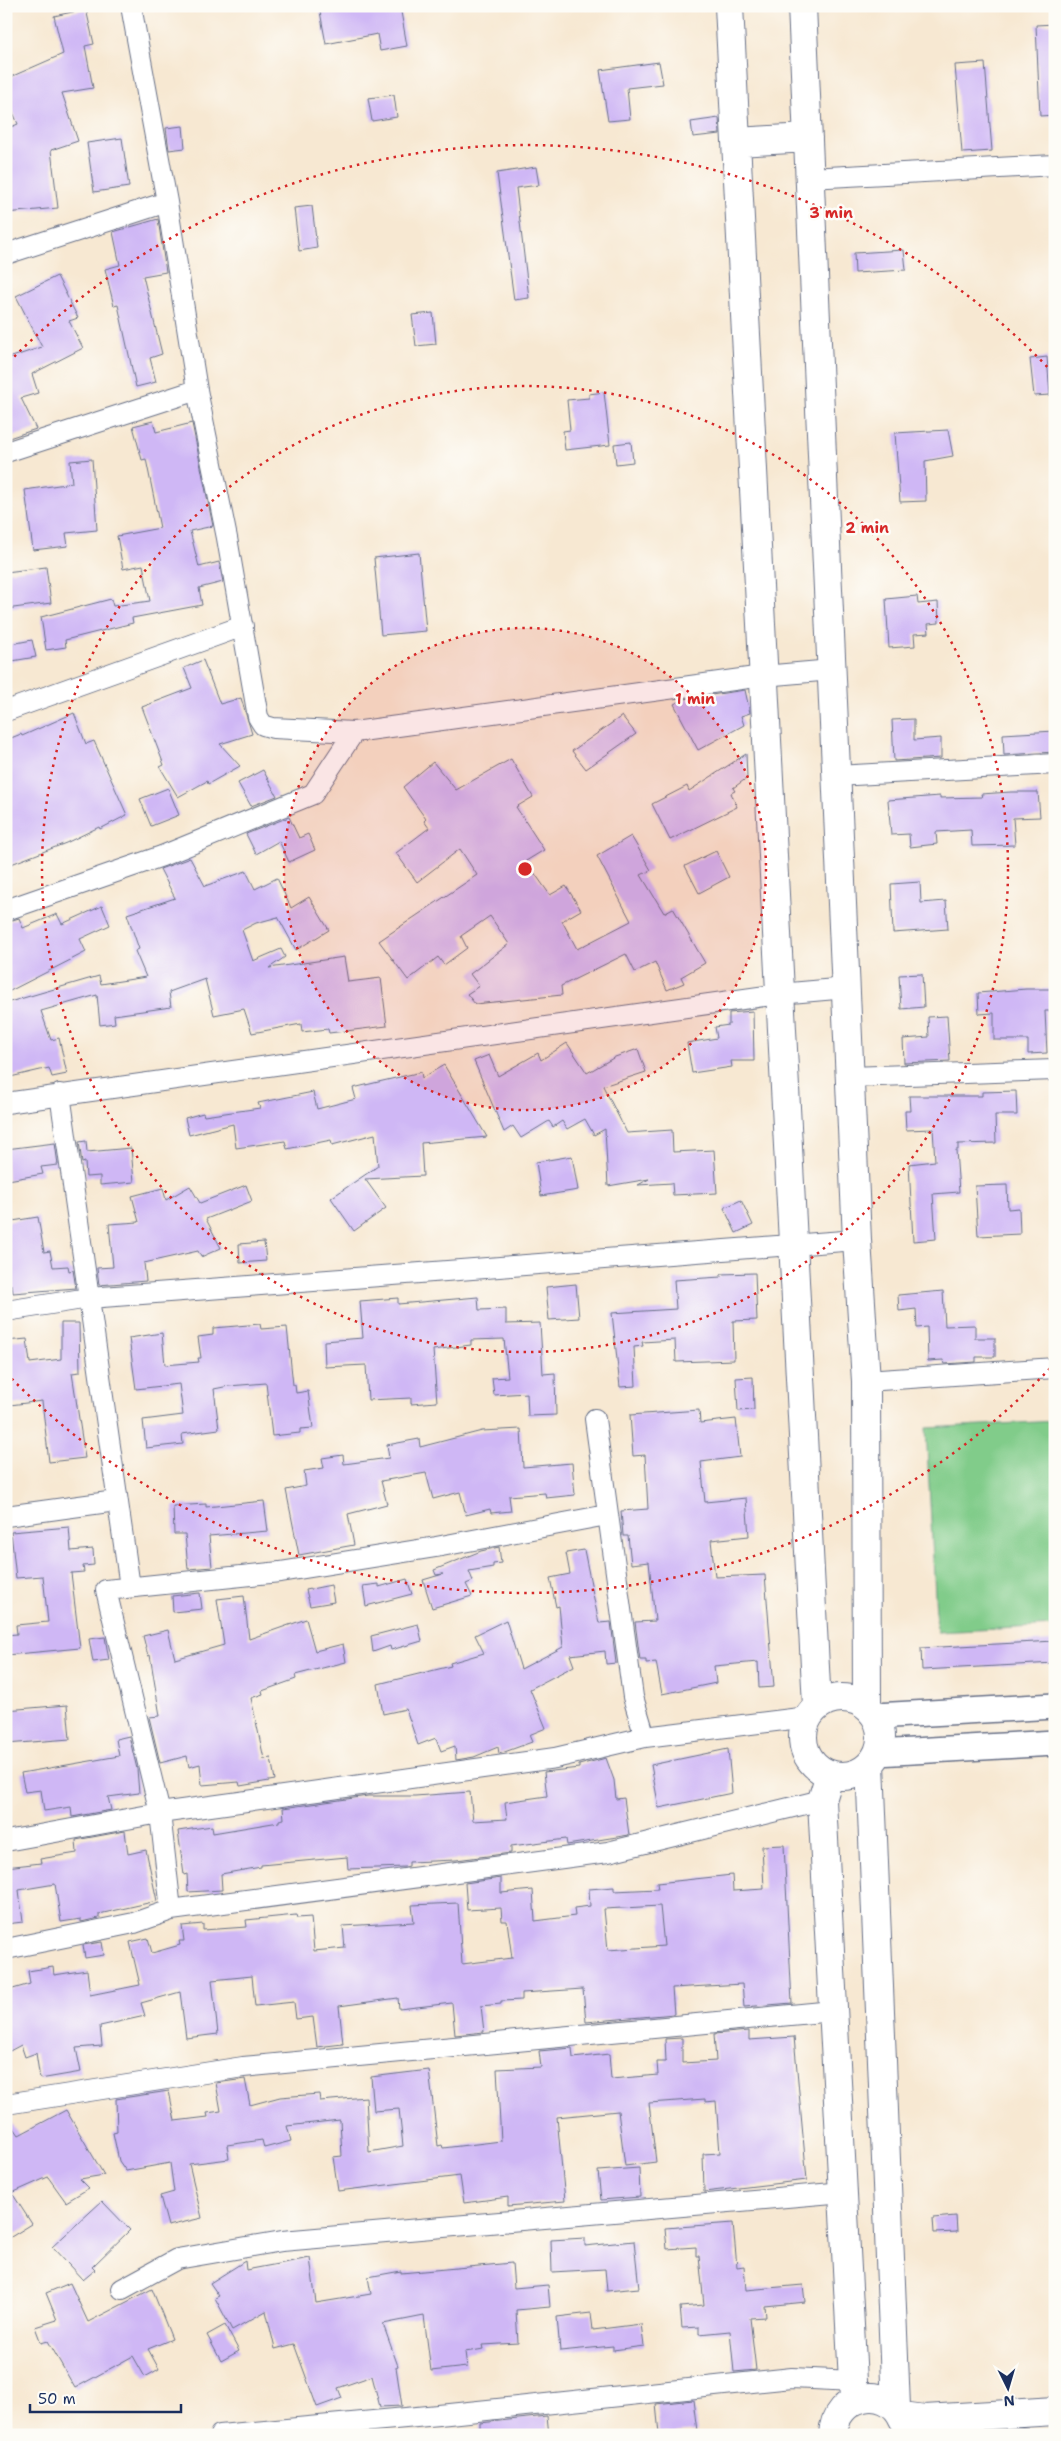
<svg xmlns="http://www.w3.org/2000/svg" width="1061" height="2441" viewBox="0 0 1061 2441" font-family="'Shantell Sans',sans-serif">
	<rect width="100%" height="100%" fill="#fdfcf7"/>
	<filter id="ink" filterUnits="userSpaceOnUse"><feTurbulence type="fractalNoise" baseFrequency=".02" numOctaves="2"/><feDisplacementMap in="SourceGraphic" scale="10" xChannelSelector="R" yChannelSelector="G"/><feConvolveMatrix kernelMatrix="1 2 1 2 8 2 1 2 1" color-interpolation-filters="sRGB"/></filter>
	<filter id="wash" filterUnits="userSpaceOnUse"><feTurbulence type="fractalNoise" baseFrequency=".0096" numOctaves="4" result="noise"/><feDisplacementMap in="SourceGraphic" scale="20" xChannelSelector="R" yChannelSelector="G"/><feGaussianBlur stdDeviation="1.12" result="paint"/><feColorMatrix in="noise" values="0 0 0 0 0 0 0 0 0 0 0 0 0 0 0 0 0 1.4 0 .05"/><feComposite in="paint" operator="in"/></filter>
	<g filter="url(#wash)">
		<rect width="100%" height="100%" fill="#f7e8d2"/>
		<path fill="#81cc8a" stroke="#4e7e74" d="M1055,1421V1626L937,1632L926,1428Z"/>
		<g id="blocks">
			<path fill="#cfb7f5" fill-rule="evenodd" d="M319,6H400L407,46L380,51L377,34L326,44Z
				M86,9L94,44L85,46L93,88L62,93L78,141L51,150L58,208L6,213V129L18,124L6,96V79L63,54L54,16Z
				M1055,24V115L1040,116L1036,25Z
				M659,62L663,84L627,88L630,119L608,121L600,70Z
				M985,63L992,151L962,153L955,65Z
				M394,95L397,117L372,121L368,98Z
				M719,118L720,134L693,137L691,122Z
				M183,126L185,148L169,150L166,128Z
				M122,138L129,187L94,192L87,143Z
				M536,167L539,185L516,188L529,298L514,300L497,173Z
				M312,206L317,248L299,251L294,208Z
				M158,219L166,272L143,276L162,354L150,358L156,382L136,387L118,305L114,306L105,269L120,265L113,232Z
				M904,250L906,270L855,273L854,253Z
				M57,276L78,318L69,321L83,348L32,374L38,393L21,398L36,429L6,439V359L42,347L16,296Z
				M433,313L436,344L416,346L412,315Z
				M1047,357L1050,395L1034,396L1030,359Z
				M604,392L610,445L565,450L563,431L570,430L567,400L589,398V394Z
				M153,421L156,432L192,423L213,526L190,531L199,567L219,562L223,582L199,588L202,605L132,618L133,623L65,640L66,647L46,650L41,617L111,599L113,606L150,601L143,565L123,569L117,536L160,528L146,459L142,460L133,426Z
				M948,430L953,456L925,461L926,501L900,502L895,433Z
				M631,442L633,462L616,464L614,444Z
				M92,459L97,530L66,533L68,546L33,550L25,490L72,483L70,461Z
				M419,553L426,631L381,635L374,558Z
				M46,567L51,603L6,609V572Z
				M917,596L918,604L938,602L939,623L928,624L929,633L914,634L915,646L889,648L886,599Z
				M32,640L36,657L6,662V645Z
				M203,660L220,704L241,698L252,734L220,744L240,766L208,784L207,781L178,797L160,767L164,765L142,707L192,688L184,668Z
				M745,690L750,713L741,716L744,725L698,750L674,704L684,699Z
				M74,713L86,744L94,741L127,815L100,829L99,827L66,843L6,866V740L21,734L22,736Z
				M622,716L636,734L586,769L572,751Z
				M914,719V740L941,738V758L894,761L892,720Z
				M1055,731V752L1004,755L1003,734Z
				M746,754L747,778L733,788L735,791L731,793L737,807L670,840L652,804L687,786L689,791Z
				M511,759L533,797L516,807L544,850L526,861L550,895L566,886L581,910L562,921L577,949L631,921L597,856L631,836L651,870L641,875L664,913L673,908L705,963L681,977L684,983L667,990L655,962L635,972L626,954L561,986L562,995L475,1004L467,994L479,986L470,974L509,944L490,916L461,936L467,948L444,965L438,957L408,980L379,941L477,875L460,849L417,882L396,853L429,828L424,821L426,819L403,787L433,762L456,790Z
				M263,770L277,796L251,806L238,783Z
				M168,788L179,815L151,826L140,799Z
				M1011,792H1038L1040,817L1013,818L1015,845L972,846L971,830L936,832L937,844L910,847L909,834L891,835L888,800L940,796V798L982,797L981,794Z
				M289,817L299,838L308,834L315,850L289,862L279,841L256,854L246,834Z
				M716,851L729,877L699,893L685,866Z
				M190,858L205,886L246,871L255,889L277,878L291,908L309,897L329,930L296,950L278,917L256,923L242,930L253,961L281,949L285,957L269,968L344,957L348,982L381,978L387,1026L329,1033L328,1029L302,1032L301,1024L252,1033L244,1009L214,1015L205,979L169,992L171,1007L114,1015L115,1023L100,1025L97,995L41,1011L51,1040L59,1038L67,1074L52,1077L49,1068L6,1078V1003L99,976L101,984L146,977L135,951L139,949L127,914L175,898L160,869Z
				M920,882L921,903L946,901L948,929L893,933L891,884Z
				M102,906L110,925L80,939L86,952L6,993V922L19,918L23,928L57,914L62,924Z
				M922,974L924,1007L901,1009L899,975Z
				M1026,989H1055V1011H1045L1047,1053L1028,1054V1040H994V1013L979,1014L978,993Z
				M753,1011L754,1061H731L732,1067L692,1073L687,1043L717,1038L715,1027L729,1025V1013Z
				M947,1016L950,1061L904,1063L903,1039L929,1037L928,1017Z
				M567,1043L587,1073L615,1057L638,1049L646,1072L603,1086L627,1133L672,1130L673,1152L714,1150L717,1193L673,1195L672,1183L638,1185L649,1179L608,1186L605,1129L594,1135L585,1119L567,1129L562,1121L553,1127L549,1121L521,1138L513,1126L504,1132L474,1061L489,1055L498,1076L538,1053L541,1060Z
				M444,1065L487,1137L421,1143L423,1176L365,1179L386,1208L354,1231L331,1198L378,1166L375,1134L332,1145L331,1140L287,1149L285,1141L236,1148L233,1124L189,1135L185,1118L203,1113L204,1116L260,1108L258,1103L313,1092L317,1109L356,1099L353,1088L421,1072L422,1078Z
				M1016,1091L1017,1115H995L996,1143L958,1144V1150H956L959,1192L933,1194L936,1239L913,1241L909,1164L935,1161L933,1129L906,1130L905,1111H910L909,1096H982V1092Z
				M86,1141L87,1152L131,1148L134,1182L100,1185V1176L86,1177L85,1162L82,1163L79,1142Z
				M55,1143L58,1165L41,1167L43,1174L8,1180L6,1149Z
				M572,1156L578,1190L541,1196L536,1162Z
				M246,1185L252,1201L206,1219L221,1248L201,1257L198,1251L144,1263L146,1281L99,1285L97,1268L113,1267L109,1224L139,1222L132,1196L163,1188L166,1200L190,1186L200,1203Z
				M1007,1185L1008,1209L1019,1208L1020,1234L978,1236L975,1186Z
				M741,1200L753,1225L736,1233L724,1208Z
				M38,1217L44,1252L50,1251L53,1267L68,1266L69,1271L73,1270L76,1288L13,1293L12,1285H6V1222Z
				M264,1242L266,1261L240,1263L239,1244Z
				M755,1273L757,1320L733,1321L734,1360L676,1362L675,1340L642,1342L643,1346L634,1347L636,1386L620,1387L612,1313L676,1309L674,1280L721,1277V1274Z
				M576,1284L579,1318L549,1320L546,1287Z
				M943,1291L945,1326L975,1325V1338H995V1357H976V1362L944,1364L943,1360L928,1361L927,1327L917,1328L916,1309L899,1311L898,1295Z
				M478,1297L479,1310L506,1309V1324L540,1323L543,1374L555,1373L556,1415L528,1416L527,1393L494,1395L492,1378L508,1377L504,1339L471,1340V1345L433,1350L437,1402L411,1404V1398L368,1400L366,1365L325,1367L324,1341L363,1338L360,1301L398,1298V1304Z
				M61,1323H79L80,1372L72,1373L85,1458L49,1462L42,1401L10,1405L6,1375V1341L27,1339L30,1363L61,1359Z
				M260,1324L261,1329L287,1327L293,1385H295L296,1393L308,1391L313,1428L300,1429V1433L272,1436L266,1383L229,1386L214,1389L219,1429L182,1434L183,1444L146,1448L143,1420L183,1415L179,1384L136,1389L129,1338L162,1333L165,1365L199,1362L198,1358H201L198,1337L213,1335V1328Z
				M753,1377L754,1410L738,1411L736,1378Z
				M699,1410L700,1423L736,1419L740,1457L701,1462L705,1502L746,1498L749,1536L711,1540L715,1577L765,1575L774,1687L759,1688L758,1662L714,1666L716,1683L662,1694L656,1662L646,1663V1660H640L635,1622L655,1621L649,1562L631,1564L628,1536H623V1535L621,1511L648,1509L645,1455L633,1456L630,1415Z
				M521,1429L523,1467L572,1463L575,1495L546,1498L545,1493L509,1496L511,1511L491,1513L490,1509L466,1515L460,1492L433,1499L426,1473L381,1481L387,1504L348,1514L354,1545L299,1555L286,1490L306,1486L304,1471L324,1468L322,1458L343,1455L344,1464L389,1458L387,1445L419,1439L420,1447L482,1431Z
				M264,1501L268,1531L209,1536L212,1567L188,1569L185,1534H174L173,1506L206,1504V1507Z
				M69,1527L71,1551L93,1549L94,1565L83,1566L84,1572L71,1573L80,1648L6,1655V1635L17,1634L16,1625L48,1622L43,1576L16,1578L11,1532Z
				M499,1547L501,1563L493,1564V1567L469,1571L473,1581L466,1584L472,1596L432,1608L423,1580L443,1574L436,1575L434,1570L481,1551Z
				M584,1550L599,1623L611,1622L616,1663L606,1664L605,1651L570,1655L574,1666L530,1689L546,1728L529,1735L532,1742L499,1754L498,1747L474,1757L456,1760L455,1746L441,1751L436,1738L418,1745L406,1709L383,1714L378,1684L451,1666L450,1663L484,1653L475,1635L506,1620L521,1669L563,1647L559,1606L556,1607L550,1578L570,1574L566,1553Z
				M407,1579L412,1594L366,1606L363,1586L379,1584V1587Z
				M331,1585L334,1602L310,1606L306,1590Z
				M200,1593L202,1609L173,1612L172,1596Z
				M244,1596L249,1639L306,1619L315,1651L343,1644L346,1662L295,1675L296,1679L262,1691L263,1694L251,1698L264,1759L271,1758L275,1780L240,1786L239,1782L202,1785L200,1764L189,1767L187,1756L160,1763L149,1717L160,1716L150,1655L148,1656L143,1636L168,1630L175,1659L224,1645L217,1599Z
				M418,1624L422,1641L391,1650L390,1646L373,1652L371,1636Z
				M105,1637L109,1660L93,1662L89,1639Z
				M1055,1641V1663L922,1670L921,1648Z
				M67,1705L70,1739L6,1744V1710Z
				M129,1736L137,1769L139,1793L108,1797L111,1810L72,1817L71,1807L44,1811L41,1790L25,1792L21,1773L119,1756L116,1739Z
				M728,1749L732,1793L659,1808L651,1765Z
				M606,1758L614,1780L616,1799L624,1798L629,1835L567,1845L566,1839L511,1846V1853L456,1860L409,1862V1866L405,1867L348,1869L347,1857L261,1865V1867L221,1874L222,1890L188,1892L187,1874L184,1875L178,1831L212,1826L213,1833L279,1822V1820L284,1819L283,1808L368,1796H415L470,1792L473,1821L507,1819L505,1802L547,1796L544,1772L579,1768V1765Z
				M125,1831L128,1854L146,1850L157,1901L99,1914V1918L81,1922V1919L61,1922L55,1884L19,1890L23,1922L6,1924V1867L41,1863L40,1859L77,1853L76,1840Z
				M784,1845L792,2003L744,2007L742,1984L672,1988L674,2014L586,2022L583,1989L522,1993V2000L501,2001V2004L481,2006L484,2032L455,2035L452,2003L399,2009L398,1998L339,2006L343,2044L317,2047L313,2017L296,2019L294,2002L255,2006L252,1976L212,1980L218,2034L186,2038L180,1992L141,2003L145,2016L100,2026L102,2046L76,2048L81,2072L40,2079L36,2053L25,2057L21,2045L6,2053V1991L30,1984L28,1971L53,1967L54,1975L87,1970L90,1995L140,1985L130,1942L148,1938L152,1953L180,1945L179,1941H184L182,1926L203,1924V1930L247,1927L246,1920L296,1915L297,1918L311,1917L314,1951L345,1948L343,1926L414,1922L412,1905L458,1903L462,1964L512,1958L507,1921H502L501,1908L467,1910L465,1883L501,1878V1893L533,1890L535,1921L575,1916L574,1908L590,1906L589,1889L614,1887V1891L658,1889L657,1883L732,1875L733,1891L764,1889L762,1846ZM660,1906L664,1946L608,1950L604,1909Z
				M102,1942L104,1955L85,1958L83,1945Z
				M749,2031V2040L794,2037L807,2180L704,2192L703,2154L720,2153L716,2101L705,2102V2099L649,2103L656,2162L625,2166L618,2111L557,2117L565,2201L508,2206V2197L464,2203L460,2176L338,2191L333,2157L342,2156L340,2120L287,2126L291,2141L264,2148L262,2140L227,2145L229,2159L189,2164L202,2218L168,2226L160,2196L174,2192L170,2163L126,2171L119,2161L113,2133L117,2132L116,2099L169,2091L175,2121L208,2117L207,2113L221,2111L216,2083L245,2079L250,2105L280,2097L319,2094L320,2101L366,2097L369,2152L403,2146L399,2109L374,2111L371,2077L429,2070L438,2146L442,2145L443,2148L501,2141L497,2069L541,2067L539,2051L572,2048L573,2058L609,2054L611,2079L658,2075L657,2062H666L665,2039L682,2038V2063L716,2061L714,2034Z
				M66,2110L104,2175L80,2179L89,2188L66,2202L48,2177L12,2193L32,2224L6,2240V2116L19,2135Z
				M639,2168L640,2197L601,2200L598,2171Z
				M102,2201L130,2230L92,2267L95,2270L83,2280L52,2247Z
				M956,2216L957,2232L934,2233L933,2218Z
				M733,2223L737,2267L744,2266L746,2290L803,2285L805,2302L765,2306L766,2317L750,2318L756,2370L734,2372L730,2331L699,2334V2327L682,2328L680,2307L704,2305L699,2256H696V2247L667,2249L665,2228Z
				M585,2238V2246L634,2241L639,2288L607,2291L605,2269L552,2272L551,2240Z
				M310,2258L316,2303L371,2294L368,2277L401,2271V2273L512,2263L514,2288L548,2285L550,2307L516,2310L518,2343L483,2345L484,2349L465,2352L467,2367L431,2371L424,2316L383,2324L398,2366L396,2367L402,2406L380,2407L372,2376L338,2388L342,2398L317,2407L294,2344L275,2349L266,2311L232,2330L215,2298L219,2296L210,2283L245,2261L246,2270Z
				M70,2283L88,2322L152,2289L172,2339L148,2349L159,2369L145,2377L133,2356L75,2388L48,2341L41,2343L35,2327L57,2320L46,2293Z
				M591,2313L593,2330L641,2324L644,2346L613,2350V2346L560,2351L557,2317Z
				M225,2325L239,2351L221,2361L207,2335Z
				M693,2400L697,2431L659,2434L656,2404Z
				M547,2416L549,2435H480V2423Z"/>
		</g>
	</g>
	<g filter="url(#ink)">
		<use href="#blocks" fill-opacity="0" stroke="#687087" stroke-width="1"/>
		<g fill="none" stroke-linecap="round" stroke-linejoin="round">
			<g stroke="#687087" stroke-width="22">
				<path id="minor" d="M131,6L167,202L197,390L227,538L258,717L263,725L273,728L354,732L763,676L832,670
					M809,178L1055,165
					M6,254L167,202
					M6,452L197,390
					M6,711L243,626
					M836,776L1055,764
					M6,910L162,856L313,794L354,732
					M850,1077L1055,1070
					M60,1094L130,1587
					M6,1103L779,994L847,988
					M6,1311L89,1298L857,1240
					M866,1381L1055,1368
					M595,1419L633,1697L645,1737
					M6,1516L116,1501
					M6,1841L160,1813L555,1758L645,1737L808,1717
					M171,1910L160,1813L106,1590L280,1572L436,1547L607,1515
					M6,1949L134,1923L171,1910L608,1852L822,1800
					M6,2104L243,2067L833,2011
					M122,2289L177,2259L282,2241L844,2192
					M220,2435L449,2414L792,2378L853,2381"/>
			</g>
			<g stroke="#687087" stroke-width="28">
				<path id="tertiary" d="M875,1716L1055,1706
					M877,1753L1055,1743"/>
			</g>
			<g stroke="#687087" stroke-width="30">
				<path id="secondary" d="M729,6L817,1706
					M802,6L857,1240L866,1381L867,1707
					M736,142L808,138
					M803 1737a39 39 0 1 1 78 0a39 39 0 1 1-78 0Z
					M870,1764L896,2407
					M830,1774L822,1800L823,1820L854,2400
					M902,2416L925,2419L1055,2411
					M833,2435C834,2395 887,2382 903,2419"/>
			</g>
			<use href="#minor" stroke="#fff" stroke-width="20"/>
			<use href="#tertiary" stroke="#fff" stroke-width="25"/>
			<use href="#secondary" stroke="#fff" stroke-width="28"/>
		</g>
	</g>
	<circle cx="525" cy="869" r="241" fill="#d62828" fill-opacity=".12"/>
	<g fill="none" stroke="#d62828" stroke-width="2.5" stroke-dasharray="2.5 5">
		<circle cx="525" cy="869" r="241"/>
		<circle cx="525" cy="869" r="483"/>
		<path d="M1055 1363A724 724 0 0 1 9 1376M9 362A724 724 0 0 1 1055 375"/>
	</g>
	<circle cx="525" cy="869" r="8" fill="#d62828" stroke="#fdfcf7" stroke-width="2.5"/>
	<g font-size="15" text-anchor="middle" font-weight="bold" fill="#d62828" stroke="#fdfcf7" stroke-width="5" stroke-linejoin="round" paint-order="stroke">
		<text x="831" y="218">3 min</text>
		<text x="867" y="533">2 min</text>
		<text x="695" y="704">1 min</text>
	</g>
	<rect width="1061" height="2441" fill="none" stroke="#fdfcf7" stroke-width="25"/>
	<g transform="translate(1008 2388) rotate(175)" stroke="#fdfcf7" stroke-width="4" paint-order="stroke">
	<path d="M0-4L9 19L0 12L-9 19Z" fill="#1b2f5e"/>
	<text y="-8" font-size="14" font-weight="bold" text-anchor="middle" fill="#1b2f5e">N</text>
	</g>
	<path d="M30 2404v8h151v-8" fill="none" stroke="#1b2f5e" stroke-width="2.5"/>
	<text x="38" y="2404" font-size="15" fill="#1b2f5e" stroke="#fdfcf7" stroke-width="4" paint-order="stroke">50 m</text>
</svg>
